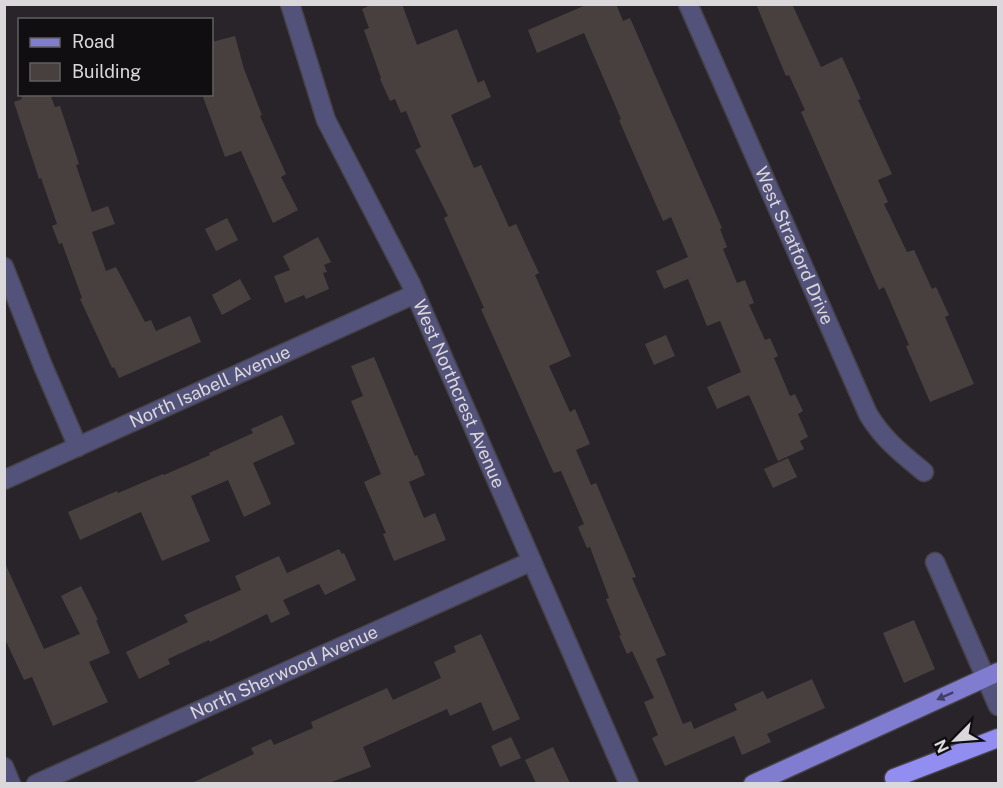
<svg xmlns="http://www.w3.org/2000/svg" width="1003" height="788" viewBox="0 0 1003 788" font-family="'Public Sans',sans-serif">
	<rect width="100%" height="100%" fill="#28242a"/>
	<path fill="#48403e" d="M373,4H402L417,45L457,29L478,83L484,80L491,97L451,115L474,168L481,165L509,227L516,224L539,273L535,275L571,356L549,366L570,412L575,409L590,444L576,450L591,485L596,483L636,577L632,578L666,655L656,659L683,724L691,721L694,729L737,710L734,704L763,691L767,699L812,679L825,708L767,734L771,742L742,755L734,736L665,766L652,738L658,735L644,702L654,698L632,651L627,654L619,636L621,635L606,599L609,598L590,547L587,548L578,527L584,524L561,471L554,473L550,465L481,309L484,308L444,218L448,216L415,150L421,147L406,111L401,113L395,99L390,101L380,79L381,78L364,30L369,28L362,9Z
		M588,4H616L623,21L630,18L722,228L720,229L727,247L723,249L737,283L745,280L754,303L749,305L765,340L770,338L778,356L774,358L790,396L795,394L803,411L798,414L808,437L800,441L804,449L778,461L749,395L717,409L707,387L741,372L720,321L707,326L688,279L664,289L656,271L688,257L671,217L663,221L619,120L621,119L584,33L537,53L528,30Z
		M756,4H792L821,67L842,57L861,99L858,100L892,174L878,180L888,202L884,204L907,252L914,250L932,289L936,287L949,315L945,317L974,384L930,402L906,346L909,345L884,287L879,290L801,112L805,110L789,75L786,76Z
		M235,36L244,69L262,115L260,116L286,174L281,177L298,210L273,223L241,151L225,157L202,94H212V42Z
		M20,94H50L55,107L60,106L79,164L76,165L92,212L108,206L115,224L92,232L106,271L116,267L145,322L151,320L156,331L190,316L201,342L119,378L114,367L112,368L80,299L82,298L62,243L59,244L52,226L57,224L41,178L39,179L14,102L22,99Z
		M227,218L238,240L216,251L205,229Z
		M318,237L331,262L324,265L327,272L323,273L329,289L306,299L304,295L285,303L274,276L290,270L283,256Z
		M240,279L251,299L222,315L212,295Z
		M666,335L675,356L654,365L645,344Z
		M374,357L415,456L417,455L425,475L409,482L424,518L435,513L446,540L394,561L383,534L386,533L364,482L381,474L351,401L363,396L351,366Z
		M282,415L295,444L253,463L271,504L244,517L228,480L191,496L210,541L162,561L141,512L80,540L68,512L117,491L118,493L163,474L164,475L210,455L209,453L253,433L251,429Z
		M788,458L797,477L773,488L764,469Z
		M339,549L342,554L344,553L356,580L325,595L319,584L283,600L290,614L271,623L267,614L210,642L209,640L168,659L170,664L139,679L126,652L188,622L184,615L241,590L235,576L279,556L287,573Z
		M4,561L44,649L80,634L61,596L81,586L98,620H96L110,653L89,662L108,702L53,726L32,677L24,680L4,637Z
		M914,620L935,669L904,683L883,633Z
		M481,634L520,719L493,731L481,702L450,716L447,709L363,747L371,767L329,783H192L254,754L251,748L271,739L274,745L313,728L311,722L387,688L393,700L441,678L434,662L456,652L454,646Z
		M511,737L521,758L500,767L491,746Z
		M553,747L570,783H536L525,760Z"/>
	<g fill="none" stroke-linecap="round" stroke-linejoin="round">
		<g stroke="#454146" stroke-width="21">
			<g id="minor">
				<path id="s1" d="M290,4L326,120L411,284L629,784"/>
				<path id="s2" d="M688,4L868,414C883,439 901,453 924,472"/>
				<path d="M4,267L43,366L78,447"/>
				<path id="s3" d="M4,480L415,294"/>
				<path d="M935,562L998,706"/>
				<path d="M4,767L11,784"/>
				<path id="s4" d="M36,784L532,561"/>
			</g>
		</g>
		<g stroke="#454146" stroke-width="21">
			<path id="major" d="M753,784L998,672"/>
		</g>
		<g stroke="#454146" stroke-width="21">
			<path id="highway" d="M894,778L998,738"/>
		</g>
		<use href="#minor" stroke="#53527b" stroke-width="18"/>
		<use href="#major" stroke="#807ccf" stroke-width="18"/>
		<use href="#highway" stroke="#918df1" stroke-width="18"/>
	</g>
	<defs><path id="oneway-solid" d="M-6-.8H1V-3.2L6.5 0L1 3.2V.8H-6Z" transform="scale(1.5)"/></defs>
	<use fill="#423f66" href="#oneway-solid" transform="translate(945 696) rotate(156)"/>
	<g text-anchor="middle" stroke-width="5" stroke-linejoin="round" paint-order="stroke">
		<g font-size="18" fill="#dbd8dc" stroke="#100e11">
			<text dy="6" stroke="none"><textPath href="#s2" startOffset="264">West Stratford Drive</textPath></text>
			<text dy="6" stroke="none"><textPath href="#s3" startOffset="226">North Isabell Avenue</textPath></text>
			<text dy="6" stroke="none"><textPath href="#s1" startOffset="426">West Northcrest Avenue</textPath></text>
			<text dy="6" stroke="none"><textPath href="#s4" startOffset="272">North Sherwood Avenue</textPath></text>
		</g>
	</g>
	<rect width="1003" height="788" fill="none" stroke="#dbd8dc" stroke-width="12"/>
	<rect x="18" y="18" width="195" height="78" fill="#100e11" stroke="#615f62" stroke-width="1.5"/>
	<rect x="30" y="38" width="30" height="9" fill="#807ccf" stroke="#615f62" stroke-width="1.5"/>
	<text x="72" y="48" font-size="18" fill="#dbd8dc">Road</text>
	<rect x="30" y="63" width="30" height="18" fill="#48403e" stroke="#615f62" stroke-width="1.5"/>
	<text x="72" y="78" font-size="18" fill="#dbd8dc">Building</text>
	<g transform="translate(955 740) rotate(245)" stroke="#100e11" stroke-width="4.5" paint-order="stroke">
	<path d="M0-4.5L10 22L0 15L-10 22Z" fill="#dbd8dc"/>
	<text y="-9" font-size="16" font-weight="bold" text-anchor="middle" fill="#dbd8dc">N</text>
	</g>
</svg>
